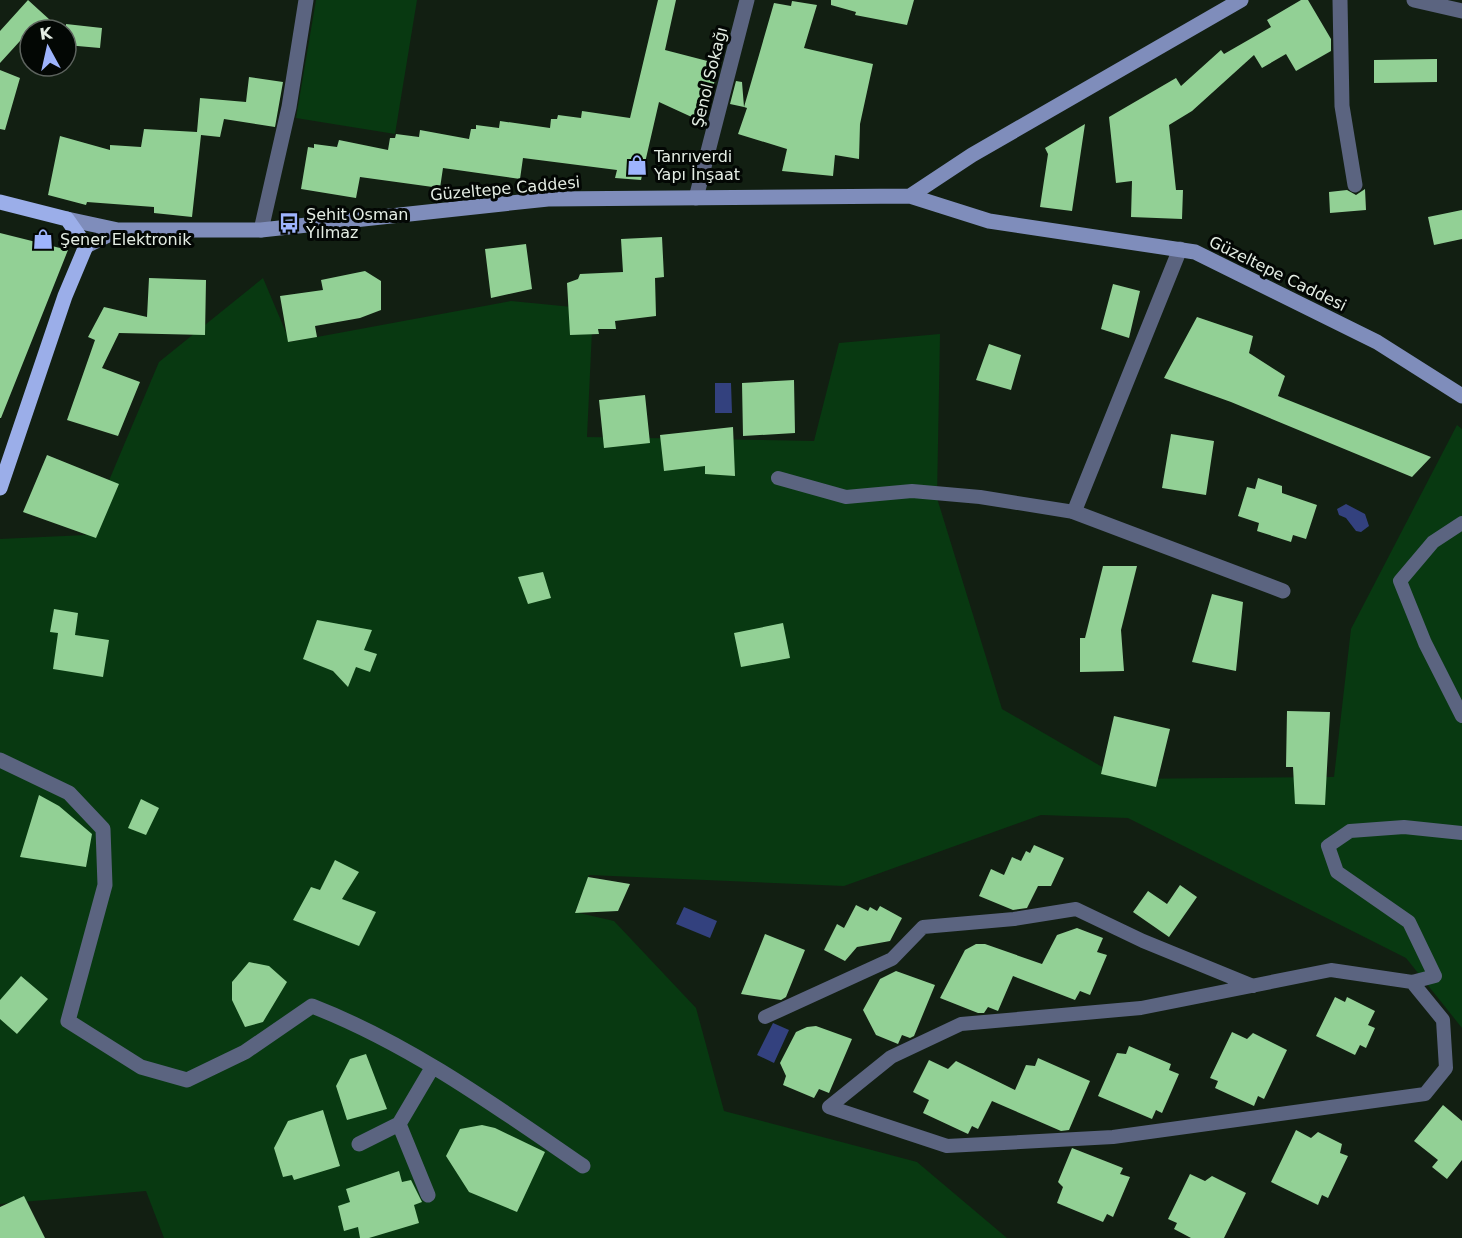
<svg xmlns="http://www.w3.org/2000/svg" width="1462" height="1238" viewBox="0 0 1462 1238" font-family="'DejaVu Sans',sans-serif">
	<rect width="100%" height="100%" fill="#121f12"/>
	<path fill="#083911" d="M316,0H417L395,134L296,118Z
		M263,278L290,342L511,301L593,309L587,437L814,441L839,343L940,334L937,498L1002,709L1123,779L1334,777L1351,629L1457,425L1462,429V1028L1406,958L1128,818L1041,815L844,886L589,875L575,912L614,921L696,1008L724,1111L917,1162L1007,1238H164L146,1191L0,1204V539L86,535L159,362Z"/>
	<path fill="#33417e" d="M715,383H731L732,413H715Z
		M1346,504L1365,514L1369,526L1361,532L1356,531L1346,518L1339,515L1337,509Z
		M684,907L717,921L710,938L676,924Z
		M773,1023L789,1030L774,1063L757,1055Z"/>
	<path fill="#92d095" d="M28,0L61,30H30L0,63V31Z
		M658,0H676L665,50L719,64L706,115L699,112L696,119L659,102L641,180L615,178L617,170L523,158L520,179L443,168L440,188L360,177L356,198L301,189L308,147L314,148V144L337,147L339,140L388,150L390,138H395L396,134L419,137L420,130L469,139L471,129H476V125L499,128L500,121L550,128L551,119H557L558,115L581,118L582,111L630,118Z
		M831,0H914L907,25L855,15L856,12L831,5Z
		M1301,0H1308L1331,39V51L1296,71L1286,54L1262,68L1254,55L1192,111L1169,125L1176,190H1183L1182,219L1131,217L1132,181L1116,183L1109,117L1176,78L1181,86L1221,50L1224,54L1271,27L1267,20Z
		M792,1L817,5L804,48L873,64L860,124L859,159L835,155L833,176L782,171L787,149L738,134L747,108L744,107L774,3L791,6Z
		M66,24L102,28L100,48L66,45Z
		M1437,59V82L1374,83V60Z
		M0,70L20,78L5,130L0,129Z
		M249,77L283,82L275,127L224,119L220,137L201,135L192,217L154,213V207L87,202L86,205L48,195L60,136L110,150V145L141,147L144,129L197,132L200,98L246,102Z
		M736,81L742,82L744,107L730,104Z
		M1085,124L1072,211L1040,207L1048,154L1045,148Z
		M1365,189L1366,210L1330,213L1329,192L1347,190L1356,195Z
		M1462,210V239L1434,245L1428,217Z
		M0,233L68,250L1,418H0Z
		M662,237L664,277L655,278L656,316L615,321L616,329H598L599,334L570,335L567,283L578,279L580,274L623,272L621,239Z
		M526,244L532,289L491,298L485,249Z
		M365,271L381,281V310L360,318L315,326L317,337L288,342L280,296L323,290L321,280Z
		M149,278L206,280L205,335L119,333L102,368L140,382L118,436L67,420L95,340L88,337L104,307L147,317Z
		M1113,284L1140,291L1129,338L1101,329Z
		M1197,317L1253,336L1249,353L1285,376L1278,396L1431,457L1412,477L1231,402L1164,378Z
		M989,344L1021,355L1011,390L976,380Z
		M794,380L795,433L743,436L742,383Z
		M645,395L650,443L604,448L599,400Z
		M733,427L735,476L705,474V466L664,471L660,435Z
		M1171,434L1214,441L1206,495L1162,488Z
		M47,455L119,484L96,538L23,512Z
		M1258,478L1282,486V493L1317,505L1306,539L1293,535L1291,542L1257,531L1259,523L1238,516L1247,487L1255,489Z
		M1103,566H1137L1121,630L1124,671L1080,672V638H1085Z
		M543,572L551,598L528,604L518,577Z
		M1212,594L1243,602L1236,671L1192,662Z
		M54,609L78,613L75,635L109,640L103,677L53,669L58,633L50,632Z
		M317,620L372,630L364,650L377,654L370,672L356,667L348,687L333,671L303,659Z
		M783,623L790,658L741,667L734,633Z
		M1287,711L1330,712L1325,805L1295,804L1293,767H1286Z
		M1114,716L1170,729L1156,787L1101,774Z
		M39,795L59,806L92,834L86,867L20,857Z
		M141,799L159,808L146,835L128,828Z
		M1034,845L1064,858L1051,886H1038L1027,908L1013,910L979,896L991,869L1004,875L1012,857L1021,861L1026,851L1030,853Z
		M335,860L359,872L342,899L376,912L359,946L293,920L311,887L320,890Z
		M588,877L630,884L618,911L575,913Z
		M1180,885L1197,897L1169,937L1133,912L1148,891L1167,904Z
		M856,905L868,911L870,907L877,911L880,906L902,918L890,941L857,947L845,961L824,950L837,924L844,928Z
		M1077,928L1103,938L1097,952L1107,955L1090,995L1080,991L1075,1000L1013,976L998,1011L988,1007L984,1013H978L940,998L965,950L976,944H985L1042,964L1057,935Z
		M765,934L805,950L786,997L781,1000L741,994Z
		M249,962L269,966L287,982L263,1022L245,1027L232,1000V982Z
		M896,971L935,985L914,1036L910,1038L902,1035L898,1044L876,1035L863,1010L880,979Z
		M21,976L48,999L17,1034L0,1019V1000Z
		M1335,997L1345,1002L1347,997L1375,1011L1368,1025L1375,1028L1366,1048L1360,1045L1355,1055L1316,1036Z
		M816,1026L852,1039L829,1093L819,1089L814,1098L783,1085L786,1076L780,1063L796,1032L807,1027Z
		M1232,1032L1247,1039L1253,1033L1287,1050L1264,1099L1258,1096L1254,1106L1215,1088L1218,1081L1210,1078Z
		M1129,1046L1171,1064L1169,1070L1179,1074L1162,1113L1156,1110L1152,1119L1098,1096L1117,1053L1126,1054Z
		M366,1054L387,1109L347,1120L336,1086L350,1059Z
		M1038,1058L1090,1081L1069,1130L1061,1131L992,1101L978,1129L972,1126L968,1134L923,1113L929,1100L913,1092L929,1060L948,1069L956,1061L1015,1090L1026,1065L1035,1066Z
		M1443,1105L1462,1121V1160L1447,1179L1432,1167L1438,1160L1414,1141Z
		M323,1110L340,1166L294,1180L292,1175L283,1177L274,1148L288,1121Z
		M482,1125L495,1128L545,1152L517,1212L469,1192L446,1156L460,1129Z
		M1296,1130L1311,1138L1318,1132L1342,1144L1340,1153L1348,1156L1328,1198L1322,1195L1318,1205L1271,1182Z
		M1072,1148L1123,1168L1120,1174L1130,1177L1113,1217L1107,1214L1103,1222L1057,1203L1063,1187L1058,1182Z
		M399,1171L402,1182L411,1180L422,1202L414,1205L419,1223L369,1238H360L358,1227L344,1231L338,1206L350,1202L346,1189Z
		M1190,1174L1205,1181L1212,1176L1246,1193L1224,1238H1191L1174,1229L1177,1223L1168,1219Z
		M24,1196L45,1238H0V1207Z"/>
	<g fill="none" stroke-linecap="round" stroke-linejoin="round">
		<path stroke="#5b6480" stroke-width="14" d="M778,478L846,497L912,491L980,497L1074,512
			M1462,523L1433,542L1400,581L1425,643L1462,716
			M1412,982L1443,1020L1446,1068L1425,1094L1113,1137L947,1146L829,1107L891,1057L961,1024L1141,1008L1331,970L1412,982L1435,976L1409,922L1337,872L1328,846L1350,831L1404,827L1462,833
			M765,1017L892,959L923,927L1014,919L1076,909L1143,941L1253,986"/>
		<path stroke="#5b6480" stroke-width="15" d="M1340,0L1342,106L1355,185
			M1414,0L1462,11
			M696,198L747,0
			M261,230L289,107L306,0
			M1180,249L1074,512L1283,591
			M0,760L69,793L103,829L105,885L68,1021L141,1067L187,1080L245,1052L312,1006C410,1044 497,1107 583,1166
			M399,1124L428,1195
			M359,1144L399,1124L432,1068"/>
		<path stroke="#7f8dbb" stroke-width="15" d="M910,196L972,155L1241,0
			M67,219L118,230H261L548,199L910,196L989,221L1195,252L1377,342L1462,396
			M86,246L118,230"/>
		<path stroke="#9baee9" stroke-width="15" d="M0,202L67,219L86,246L65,296L0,488"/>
	</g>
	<defs>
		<g id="shop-bare" transform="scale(1.62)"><path d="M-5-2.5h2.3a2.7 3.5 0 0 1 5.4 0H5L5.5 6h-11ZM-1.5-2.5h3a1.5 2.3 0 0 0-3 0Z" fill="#9eb4fd" stroke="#030704" stroke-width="2.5" paint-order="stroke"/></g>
		<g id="bus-bare" transform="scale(1.62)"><path d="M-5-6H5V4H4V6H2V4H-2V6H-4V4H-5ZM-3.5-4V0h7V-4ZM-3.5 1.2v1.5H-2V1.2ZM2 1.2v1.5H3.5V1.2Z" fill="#9eb4fd" stroke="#030704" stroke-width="2.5" paint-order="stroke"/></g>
	</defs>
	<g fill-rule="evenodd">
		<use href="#shop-bare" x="637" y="165"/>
		<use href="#bus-bare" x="289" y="223"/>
		<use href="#shop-bare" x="43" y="239"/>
	</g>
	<g text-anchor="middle" stroke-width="6" stroke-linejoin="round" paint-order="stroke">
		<g font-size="16" fill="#e4ede4" stroke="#030704">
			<text transform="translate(709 77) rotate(-76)" y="6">Şenol Sokağı</text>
			<text transform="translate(505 188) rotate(-5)" y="6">Güzeltepe Caddesi</text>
			<text transform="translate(1278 273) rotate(26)" y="6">Güzeltepe Caddesi</text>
		</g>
		<g font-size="16" fill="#e4ede4" stroke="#030704" text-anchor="start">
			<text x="654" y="162">Tanrıverdi<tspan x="654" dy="18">Yapı İnşaat</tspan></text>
			<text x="306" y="220">Şehit Osman<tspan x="306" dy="18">Yılmaz</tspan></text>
			<text x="60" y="245">Şener Elektronik</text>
		</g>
	</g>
	<g transform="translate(48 48) rotate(352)"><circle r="28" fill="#030704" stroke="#5d635e" stroke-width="1.5"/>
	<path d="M0-4.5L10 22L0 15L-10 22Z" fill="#9eb4fd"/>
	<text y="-9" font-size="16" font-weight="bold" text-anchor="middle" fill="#e4ede4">K</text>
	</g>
</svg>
